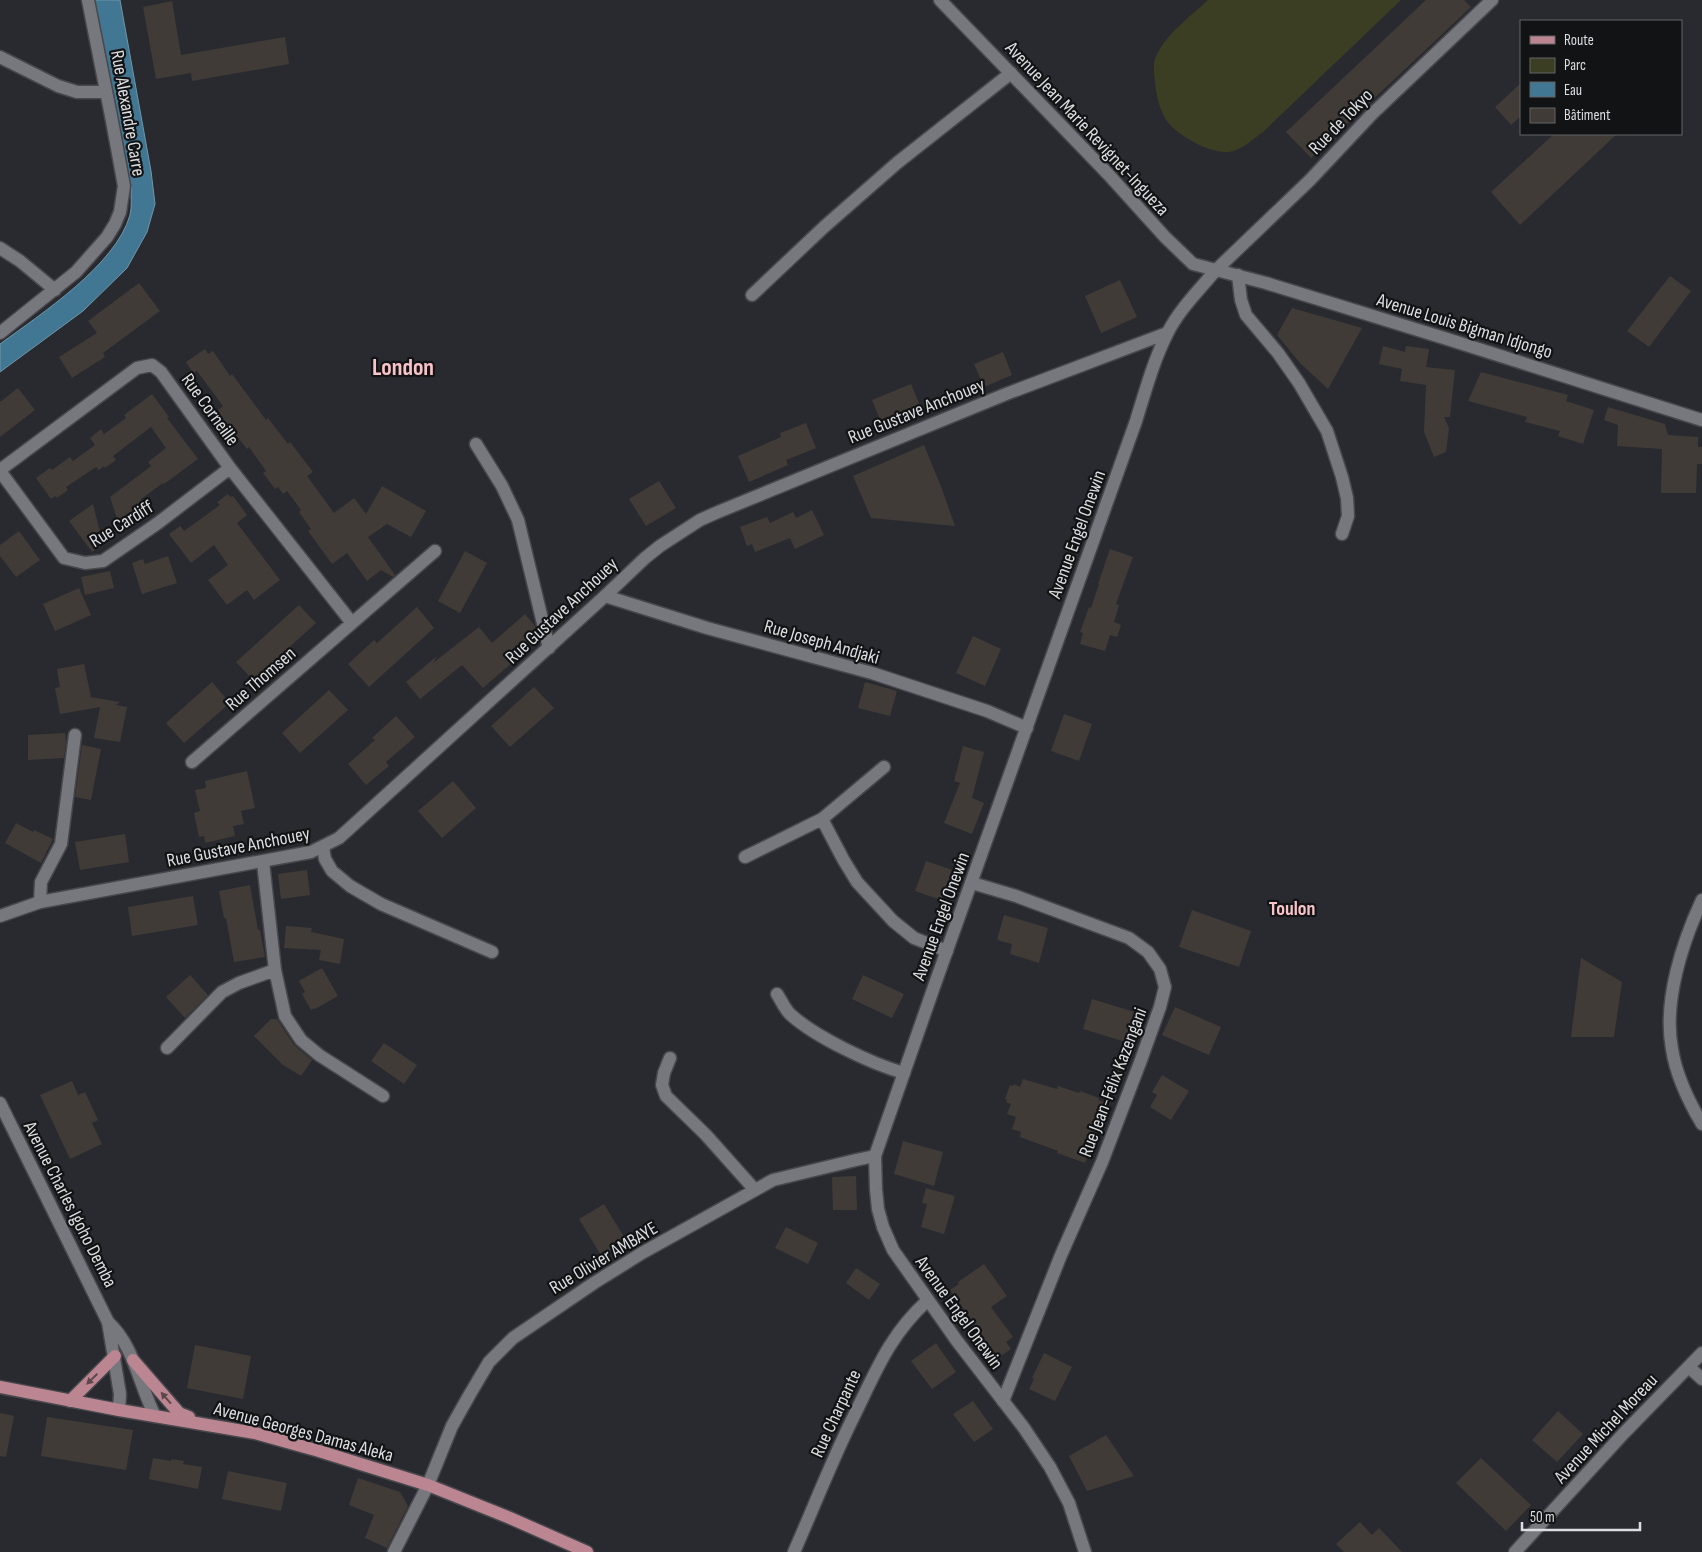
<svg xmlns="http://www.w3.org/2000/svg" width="1702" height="1552" viewBox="0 0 1702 1552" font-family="'Sofia Sans Condensed',sans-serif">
	<rect width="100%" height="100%" fill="#292a2f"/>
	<path fill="#3b3e23" d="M1208,0H1401L1263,132C1253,139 1240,152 1227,152C1208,153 1174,134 1165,118C1159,107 1156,94 1155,82C1154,75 1153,65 1155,59C1165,34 1189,18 1208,0Z"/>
	<path fill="#417792" stroke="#7096aa" d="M94,0H120L151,171L155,204L147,232L127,268L83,311L0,372V344C41,314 116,265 130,215C132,207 131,197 131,188Z"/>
	<path fill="#403b37" d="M1426,0H1464L1471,7L1311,158L1286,132Z
		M172,1L181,55L285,37L289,64L192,81L191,73L156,79L143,7Z
		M1521,83V116L1511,125L1495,107Z
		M1554,134H1617L1520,225L1491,192Z
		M1670,276L1691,291L1649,347L1627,331Z
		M1120,280L1137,317L1101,333L1085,296Z
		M139,283L160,311L103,353L105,357L72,378L59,357L97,333L88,321Z
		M1292,308L1362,328L1328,389L1300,363L1277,335Z
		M1383,346L1405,352L1406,346L1429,349L1426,367L1455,370L1450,417H1444L1449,428L1446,452L1434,457L1424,432L1426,385L1400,381L1402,369L1379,364Z
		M205,349L208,354L213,351L230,376L232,374L266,420L268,418L288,444L290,442L313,472L307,476L334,513L354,498L366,514L382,486L426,511L411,537L387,524L368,537L395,575L393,577L381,570L367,581L347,553L332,564L308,531L311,529L299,512L301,510L287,491L283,494L278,487L275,489L263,473L266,471L249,447L247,449L217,411L223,406L197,371L193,373L186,362Z
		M1003,352L1012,375L984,387L974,364Z
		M1481,372L1568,395L1566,401L1594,410L1583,444L1558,436L1560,431L1525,422L1527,417L1468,401Z
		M911,384L923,413L884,429L872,400Z
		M18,388L35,410L0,437V402Z
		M152,394L169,417L167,418L198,459L164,484L163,483L141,499L146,505L119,525L110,497L151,466L148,462L166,448L151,427L113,456L116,460L105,468L104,466L99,470L96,467L66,487L68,490L57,498L55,496L51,499L36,478L50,468L52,470L70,457L73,461L95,445L90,438L101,429L104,434L126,418L124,415Z
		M1608,407L1665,424L1668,435L1698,437V447H1702V464H1697L1696,493H1661L1662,449L1617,446L1618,425L1604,420Z
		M806,423L816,448L786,460L788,465L749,482L738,456L781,437L780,433Z
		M924,445L942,489L955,526L871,518L853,476Z
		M659,481L676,508L646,526L629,499Z
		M228,494L230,497L233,496L247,515L237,523L280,580L254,600L247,590L227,605L208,580L228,565L214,545L191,563L169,534L180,526L184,531L220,505L217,502Z
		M93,504L103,544L92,552L69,521Z
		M812,510L824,535L795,549L790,538L755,552L752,544L747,546L740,527L767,517L770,523L793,512L796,518Z
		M19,531L40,560L16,577L0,556V545Z
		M1110,549L1133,557L1116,604L1119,605L1114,622L1121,625L1117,637L1110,635L1105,651L1080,644L1083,633L1080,632L1089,607L1091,608L1099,584H1098Z
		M465,551L487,563L460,613L438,601Z
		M168,556L177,583L142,594L132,563L143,559L145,564Z
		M110,571L114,588L85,595L81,577Z
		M79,588L91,615L55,631L43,604Z
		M299,605L316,623L253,680L236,662Z
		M417,607L434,628L369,687L348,664L374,640L377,643Z
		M525,614L535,626L538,635L510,659L513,662L483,688L462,665L420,699L406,682L437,656L433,663L479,627L492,643Z
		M973,636L1001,649L985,686L956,673Z
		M84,664L91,697L120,702L116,705L127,707L120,742L94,738L100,707L60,714L55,688L60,687L57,669Z
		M212,682L230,703L184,743L166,723Z
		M865,682L897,691L890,716L858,708Z
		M534,687L554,708L510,747L491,726Z
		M329,690L348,710L300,753L282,733Z
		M1064,714L1092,724L1079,761L1051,751Z
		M396,716L415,737L386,762L389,766L366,785L348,764L375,740L372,738Z
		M65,733L66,742L64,758L28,760V735Z
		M82,745L101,749L91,800L75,797Z
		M963,746L984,752L972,798L984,803L972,834L944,823L960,783L954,781Z
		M247,771L255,808L241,811L244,824L233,826L235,836L205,843L204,836L199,837L194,813L200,811L195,790L206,788L205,781Z
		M453,781L476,808L442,838L418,811Z
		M16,823L33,832L34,830L53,839L41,863L5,843Z
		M125,834L129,862L80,870L75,842Z
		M926,861L952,870L941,900L915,891Z
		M307,870L310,895L281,899L278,874Z
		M250,885L258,930H260L265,957L234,962L226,918H224L219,891Z
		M193,896L198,925L132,936L128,907Z
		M1192,910L1251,931L1239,967L1179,947Z
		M1004,915L1048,928L1039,963L1010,954L1012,944L997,940Z
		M286,926L312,928L311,932L344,939L340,964L319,960L321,950L284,948Z
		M1581,958L1622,982L1614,1037H1571Z
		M322,968L338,996L315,1009V1008L311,1010L302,994L305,992L299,981Z
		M190,975L208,995L185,1018L166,997Z
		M863,975L904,994L892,1018L852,999Z
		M1092,999L1141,1014L1132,1044L1083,1029Z
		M1175,1007L1221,1027L1209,1055L1162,1035Z
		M271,1019H277L294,1045L312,1060L301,1076L283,1065L254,1036Z
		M384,1043L417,1065L404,1084L371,1061Z
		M1162,1075L1189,1091L1171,1120L1150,1107L1157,1095L1152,1092Z
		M1023,1079L1057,1089L1058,1086L1079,1093L1080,1091L1099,1098L1098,1100L1107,1103L1085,1163L1057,1153L1058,1151L1020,1137L1021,1132L1012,1129L1016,1117L1007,1114L1011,1104L1006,1102L1007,1100L1005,1099L1010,1085L1013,1086L1014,1084L1020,1087Z
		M72,1081L78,1095L85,1092L98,1120L92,1123L102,1144L70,1159L40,1095Z
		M903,1141L943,1152L934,1186L894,1174Z
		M856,1176L857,1210H833L832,1177Z
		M926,1188L955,1196L944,1234L921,1227L927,1204L922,1203Z
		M604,1204L627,1242L602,1257L579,1219Z
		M786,1227L818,1243L808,1264L775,1248Z
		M984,1264L1007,1296L991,1307L1013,1337L1006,1342L1011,1349L996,1359L971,1324L973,1322L950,1290L959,1284L958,1282Z
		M856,1268L880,1284L869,1300L846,1283Z
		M936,1343L956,1372L932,1389L911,1361Z
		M195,1345L251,1356L243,1399L187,1388Z
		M1044,1353L1072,1367L1055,1401L1029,1389L1034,1379L1032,1378Z
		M973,1401L993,1429L974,1442L953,1414Z
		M1558,1411L1583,1434L1557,1462L1532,1440Z
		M0,1413L14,1416L6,1457L0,1456Z
		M47,1417L133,1430L126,1470L41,1456Z
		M1106,1435L1134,1476L1087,1491L1069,1456Z
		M153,1458L171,1461V1459L184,1461L183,1464L202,1467L198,1489L149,1479Z
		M1481,1458L1531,1505L1506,1531L1456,1483Z
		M228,1471L287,1483L281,1511L222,1499Z
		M358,1478L400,1492L408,1506L387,1548L365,1538L374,1515L349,1505Z
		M1360,1522L1372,1535L1379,1528L1402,1552H1344L1336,1544Z"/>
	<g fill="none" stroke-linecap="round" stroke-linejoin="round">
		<g stroke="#47474c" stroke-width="15">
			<path id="minor" d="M0,57L58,86L77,92H106
				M0,248L20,261L55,290
				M1216,270L1310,180L1372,114L1492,0
				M1238,275L1241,300L1246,315L1278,353L1299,383L1327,431L1342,477L1347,498L1348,516L1342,534
				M752,295L824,227L897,163L1011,73
				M0,333L76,272L107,237L115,224L120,212L124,186L112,121L88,0
				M476,444L502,486L518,520L549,648
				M0,470L137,368L152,365L161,372L230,468L352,623
				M0,471L64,558L85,563L103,561L158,523L230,468
				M605,596L707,628L872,673L987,711L1027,728
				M192,762L435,551
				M884,767L822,819L843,859L857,882L893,921L914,938L947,951
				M323,847L325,859L332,871L350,886L381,904L492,952
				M745,857L822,819
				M263,862L275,970L285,1016L301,1040L319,1055L383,1096
				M972,883L1016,896L1129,938L1148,952L1160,969L1165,987L1160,1007L1141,1060L1102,1162L1061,1255L1003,1401
				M1702,900C1682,943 1663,1002 1672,1049C1676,1075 1689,1102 1702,1124
				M40,902L41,882L61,844L75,735
				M777,994C781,1000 785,1009 790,1014C815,1037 872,1064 904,1073
				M167,1048L222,992L239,983L275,970
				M670,1058L664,1073L662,1085L666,1096L706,1135L755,1190
				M1689,1367L1702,1379
				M394,1552L428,1485L452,1426L470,1394L489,1362L513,1338L594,1283L642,1253L773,1180L856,1160L875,1156
				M794,1552C813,1509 830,1465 851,1422C874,1376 888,1336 928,1300"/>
		</g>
		<g stroke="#47474c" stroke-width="15">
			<path id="tertiary" d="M0,916L40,902L311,852L339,838L605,596L645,558L660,546L700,520L718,512L1006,394L1167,333
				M108,1322C134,1345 139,1385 155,1416
				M108,1322L120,1394L119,1410
				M1085,1552L1069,1503L1050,1467L1024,1428L957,1341L893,1250L883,1227L878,1209L876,1189L875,1156L936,981L1136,421C1145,392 1153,362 1167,334C1178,311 1199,290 1216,270
				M1515,1552L1624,1433L1702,1353"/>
		</g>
		<g stroke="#47474c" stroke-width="15">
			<path id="secondary" d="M940,0L1108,174L1165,237L1193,264L1266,283L1444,338L1702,420
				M0,1103L108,1322"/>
		</g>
		<g stroke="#47474c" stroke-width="15">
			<path id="primary" d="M133,1360L179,1413L189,1417
				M0,1387L119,1410L255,1433L319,1451L428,1485L510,1518L587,1552
				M70,1401L115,1356"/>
		</g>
		<use href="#minor" stroke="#77777e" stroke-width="12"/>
		<use href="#tertiary" stroke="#77777e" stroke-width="12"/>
		<use href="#secondary" stroke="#77777e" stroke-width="12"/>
		<use href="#primary" stroke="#bb8591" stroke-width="12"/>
	</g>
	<defs><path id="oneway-solid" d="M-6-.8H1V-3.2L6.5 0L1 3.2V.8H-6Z" transform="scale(1.25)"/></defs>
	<g fill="#5e464d">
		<use href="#oneway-solid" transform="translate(92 1379) rotate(136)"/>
		<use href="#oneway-solid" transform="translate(166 1398) rotate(-131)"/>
	</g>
	<g text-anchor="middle" stroke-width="4.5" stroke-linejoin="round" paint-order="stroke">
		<g font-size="19" fill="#dddee1" stroke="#121315">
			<text transform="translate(129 113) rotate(80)" y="7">Rue Alexandre Carre</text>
			<text transform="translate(1340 121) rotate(-46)" y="7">Rue de Tokyo</text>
			<text transform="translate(1088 128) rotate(47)" y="7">Avenue Jean Marie Revignet-Ingueza</text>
			<text transform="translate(1465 325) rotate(17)" y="7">Avenue Louis Bigman Idjongo</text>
			<text transform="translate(211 409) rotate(54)" y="7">Rue Corneille</text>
			<text transform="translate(916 410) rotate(-22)" y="7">Rue Gustave Anchouey</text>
			<text transform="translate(121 523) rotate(-32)" y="7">Rue Cardiff</text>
			<text transform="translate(1076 534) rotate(-70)" y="7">Avenue Engel Onewin</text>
			<text transform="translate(561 610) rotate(-43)" y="7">Rue Gustave Anchouey</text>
			<text transform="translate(822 641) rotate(16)" y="7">Rue Joseph Andjaki</text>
			<text transform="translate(260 678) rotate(-41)" y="7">Rue Thomsen</text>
			<text transform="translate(238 846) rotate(-11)" y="7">Rue Gustave Anchouey</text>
			<text transform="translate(940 916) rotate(-70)" y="7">Avenue Engel Onewin</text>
			<text transform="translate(1112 1082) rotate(-69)" y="7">Rue Jean-Félix Kazengani</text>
			<text transform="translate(71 1204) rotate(63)" y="7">Avenue Charles Igoho Demba</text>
			<text transform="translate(603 1257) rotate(-31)" y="7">Rue Olivier AMBAYE</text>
			<text transform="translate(960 1312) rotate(54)" y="7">Avenue Engel Onewin</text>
			<text transform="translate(835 1413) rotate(-65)" y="7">Rue Charpante</text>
			<text transform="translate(1605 1428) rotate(-47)" y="7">Avenue Michel Moreau</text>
			<text transform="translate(304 1431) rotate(15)" y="7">Avenue Georges Damas Aleka</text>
		</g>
		<g font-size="20" font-weight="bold" fill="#f7c3c8" stroke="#121315">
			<text x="1292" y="915">Toulon</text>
		</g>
		<g font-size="24" font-weight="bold" fill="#f7c3c8" stroke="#121315">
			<text x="403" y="375">London</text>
		</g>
	</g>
	<rect x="1520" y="20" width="162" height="115" fill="#121315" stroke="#636467"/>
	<rect x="1530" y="36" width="25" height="8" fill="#bb8591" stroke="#636467"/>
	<text x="1564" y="45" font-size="15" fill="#dddee1">Route</text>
	<rect x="1530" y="58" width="25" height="15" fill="#3b3e23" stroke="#636467"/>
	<text x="1564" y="70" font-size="15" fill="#dddee1">Parc</text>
	<rect x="1530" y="82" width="25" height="15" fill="#417792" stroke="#636467"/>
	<text x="1564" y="95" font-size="15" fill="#dddee1">Eau</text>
	<rect x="1530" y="108" width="25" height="15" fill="#403b37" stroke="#636467"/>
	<text x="1564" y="120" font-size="15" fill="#dddee1">Bâtiment</text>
	<path d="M1522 1522v8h118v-8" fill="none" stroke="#dddee1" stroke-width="2.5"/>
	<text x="1530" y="1522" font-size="15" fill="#dddee1" stroke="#121315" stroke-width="4" paint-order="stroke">50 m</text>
</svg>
